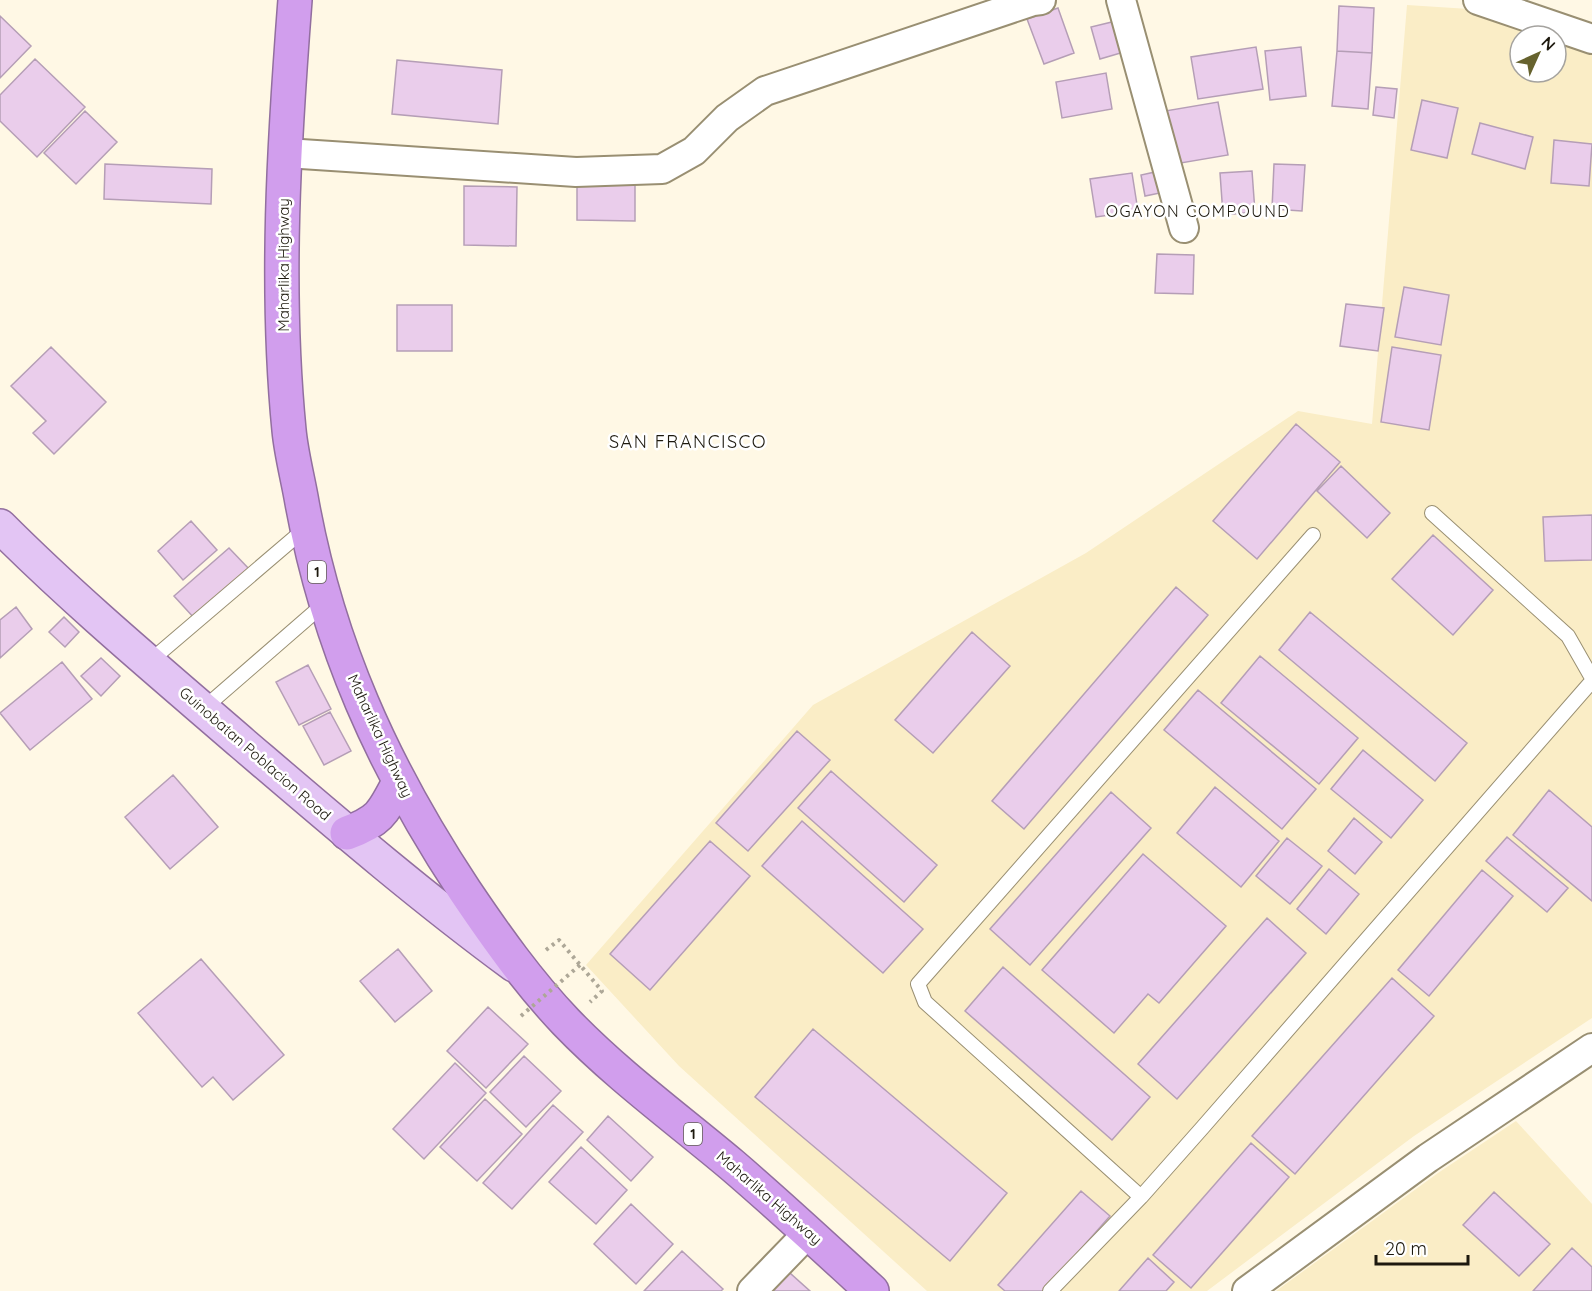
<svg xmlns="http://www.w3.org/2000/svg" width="1592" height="1291" viewBox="0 0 1592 1291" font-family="Quicksand,sans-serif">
	<rect width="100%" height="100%" fill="#fff8e5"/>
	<path fill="#faedc6" d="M1407,5L1469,9L1548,36H1520V72H1556V39L1592,51V1018L1414,1136L1207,1291H927L679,1066L586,965L813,705L1086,553L1298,411L1372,424Z
		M1516,1121L1592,1204V1291H1276L1438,1173Z"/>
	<path fill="#eacdeb" stroke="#b59eb6" stroke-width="1.5" d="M1339,6L1374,8L1372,53L1337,51Z
		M1058,8L1074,53L1044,64L1027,19Z
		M0,16L31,46L0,78Z
		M1116,21L1124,52L1100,59L1091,27Z
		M1256,47L1263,89L1198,99L1191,57Z
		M1301,47L1306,96L1270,100L1265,51Z
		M1337,51L1372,53L1368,109L1332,106Z
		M35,59L85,107L37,157L0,121V95Z
		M397,60L502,70L498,124L392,114Z
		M1106,73L1112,109L1062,118L1056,82Z
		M1376,87L1397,89L1394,118L1373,115Z
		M1422,100L1458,108L1447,158L1411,150Z
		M1218,102L1228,155L1175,164L1165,111Z
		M85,111L117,142L76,184L44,153Z
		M1480,123L1533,137L1525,169L1472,154Z
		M1554,140L1592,144L1589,186L1551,183Z
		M105,164L212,169L211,204L104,199Z
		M1274,164L1305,165L1302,211L1272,209Z
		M1252,171L1255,212L1223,215L1220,173Z
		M1155,172L1160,193L1145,196L1141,175Z
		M1132,173L1138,211L1096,217L1090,179Z
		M577,184L635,185V221L577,220Z
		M464,186L517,187L516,246L464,245Z
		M1157,254L1194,255L1193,294L1155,293Z
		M1404,287L1449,295L1441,345L1395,337Z
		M1346,304L1384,308L1378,351L1340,346Z
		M397,305H452V351H397Z
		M51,347L106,402L54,454L33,433L46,421L11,386Z
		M1392,347L1441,355L1429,430L1381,422Z
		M1296,424L1340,462L1257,559L1213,521Z
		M1341,466L1390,513L1367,538L1317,491Z
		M1592,515V560L1545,561L1543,517Z
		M191,521L217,550L183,580L158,551Z
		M1433,535L1493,590L1453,635L1392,579Z
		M229,548L250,570L195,619L174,596Z
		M1176,587L1208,615L1024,829L992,801Z
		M16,607L32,629L0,658V620Z
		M1310,612L1467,743L1435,781L1279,650Z
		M64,617L79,632L65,647L49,632Z
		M972,632L1010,666L933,753L895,720Z
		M1260,656L1358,738L1319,784L1221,703Z
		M101,658L120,676L101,696L81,676Z
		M62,662L92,699L30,750L0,713Z
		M308,665L331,709L299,725L276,682Z
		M1198,690L1316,789L1282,829L1164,730Z
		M330,712L351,751L324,765L303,726Z
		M797,731L830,760L748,851L716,823Z
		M1363,750L1423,800L1391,838L1331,789Z
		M831,771L937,865L904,902L798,808Z
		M173,775L218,827L170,869L125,817Z
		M1215,787L1279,841L1241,887L1177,833Z
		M1549,790L1592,827V901L1513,835Z
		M1111,792L1151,828L1030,965L990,929Z
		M1354,818L1382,842L1355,874L1328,851Z
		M802,821L923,929L883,973L762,866Z
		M1507,837L1568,888L1547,912L1486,861Z
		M1287,838L1322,866L1290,904L1256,876Z
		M710,841L750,876L650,990L610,954Z
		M1143,854L1226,926L1159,1003L1148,994L1114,1033L1042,970Z
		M1329,869L1359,894L1326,934L1297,909Z
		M1482,870L1513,896L1429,996L1398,970Z
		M1267,918L1306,953L1177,1099L1138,1064Z
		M398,949L432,991L395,1022L360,981Z
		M201,959L284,1055L233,1100L213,1077L202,1087L138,1013Z
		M1003,967L1150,1097L1112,1140L965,1011Z
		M1392,978L1434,1016L1295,1174L1252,1136Z
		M488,1007L528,1044L486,1088L447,1051Z
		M813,1029L1007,1193L950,1261L755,1097Z
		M524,1056L561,1091L526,1127L490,1092Z
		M455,1063L486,1093L424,1159L393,1129Z
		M485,1099L522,1134L477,1181L440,1147Z
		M553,1105L583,1132L512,1209L483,1183Z
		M608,1116L653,1157L631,1181L587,1140Z
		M1251,1143L1289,1177L1191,1288L1153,1255Z
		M581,1147L627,1190L596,1224L549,1182Z
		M1081,1191L1110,1216L1044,1291H1005L998,1285Z
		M1494,1192L1550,1244L1519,1276L1463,1225Z
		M631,1204L673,1244L636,1284L594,1244Z
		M1572,1248L1592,1267V1291H1533Z
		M682,1251L723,1289L721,1291H644Z
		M1148,1258L1174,1282L1166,1291H1119Z
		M781,1265L810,1291H758Z"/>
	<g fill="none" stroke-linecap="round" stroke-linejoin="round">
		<g stroke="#998f72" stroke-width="16">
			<path id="lane" d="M1432,513L1568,636L1592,678
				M149,662L306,528
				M203,709L325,603
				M1141,1197L925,1002L918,984L1313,535
				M1050,1291L1141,1197L1203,1127L1592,681"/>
		</g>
		<g stroke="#998f72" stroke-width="32">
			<path id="street" d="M1121,0L1184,228
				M1478,0L1592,39
				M286,153L576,172L662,169L694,151L727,118L765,91L1033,1L1041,0
				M752,1291L809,1232
				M1247,1291L1428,1158L1592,1048"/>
		</g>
		<g stroke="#926f9f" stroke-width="36">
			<path id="primary" d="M0,526C77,603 161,673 243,744C332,820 420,896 514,965"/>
		</g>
		<g stroke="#926f9f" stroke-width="36">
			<path id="highway" d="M295,0C284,143 275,287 289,430C291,452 297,475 301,497C327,644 383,767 465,891C496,937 528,982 566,1022C617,1075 676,1118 732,1165C780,1206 826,1249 872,1291
				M347,833C380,821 383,813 399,782"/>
		</g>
		<path stroke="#ada797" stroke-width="4" stroke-dasharray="3 4.5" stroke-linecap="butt" d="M546,950L559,940L602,991L590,1002"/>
		<use href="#lane" stroke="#fff" stroke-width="14"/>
		<use href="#street" stroke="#fff" stroke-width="28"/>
		<use href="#primary" stroke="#e3c5f4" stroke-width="33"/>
		<use href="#highway" stroke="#d19eed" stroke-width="33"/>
		<path stroke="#ada797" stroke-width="4" stroke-dasharray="3 4.5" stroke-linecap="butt" d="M521,1016L580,965"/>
	</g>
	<g text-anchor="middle" stroke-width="5" stroke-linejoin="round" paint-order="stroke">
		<g fill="#fff" stroke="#615e56" stroke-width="1.5">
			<rect x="308" y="561" width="18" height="22" rx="4.5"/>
			<rect x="684" y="1123" width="18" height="22" rx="4.5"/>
		</g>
		<g font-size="14" font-weight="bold" fill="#1d190e">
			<text x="317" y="577">1</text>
			<text x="693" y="1139">1</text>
		</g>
		<g font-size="15" fill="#1d190e" stroke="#fff">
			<text transform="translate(284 265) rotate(-90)" y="5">Maharlika Highway</text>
			<text transform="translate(380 736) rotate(65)" y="5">Maharlika Highway</text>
			<text transform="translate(255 754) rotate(41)" y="5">Guinobatan Poblacion Road</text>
			<text transform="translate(769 1198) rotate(41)" y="5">Maharlika Highway</text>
		</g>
		<g font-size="16" letter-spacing="1.5" fill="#1d190e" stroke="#fff">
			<text x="1198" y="217">OGAYON COMPOUND</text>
		</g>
		<g font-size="18" letter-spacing="1.5" fill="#1d190e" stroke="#fff">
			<text x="688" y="448">SAN FRANCISCO</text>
		</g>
	</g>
	<g transform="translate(1538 54) rotate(45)"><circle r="28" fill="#ffffff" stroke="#a5a39f" stroke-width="1.5"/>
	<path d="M0-4.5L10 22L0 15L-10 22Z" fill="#66622e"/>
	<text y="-9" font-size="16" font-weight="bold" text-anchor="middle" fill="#1d190e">N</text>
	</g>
	<path d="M1376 1255v9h92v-9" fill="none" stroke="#1d190e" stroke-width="3"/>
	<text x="1385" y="1255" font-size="18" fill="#1d190e" stroke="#ffffff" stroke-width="4.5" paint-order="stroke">20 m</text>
</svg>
